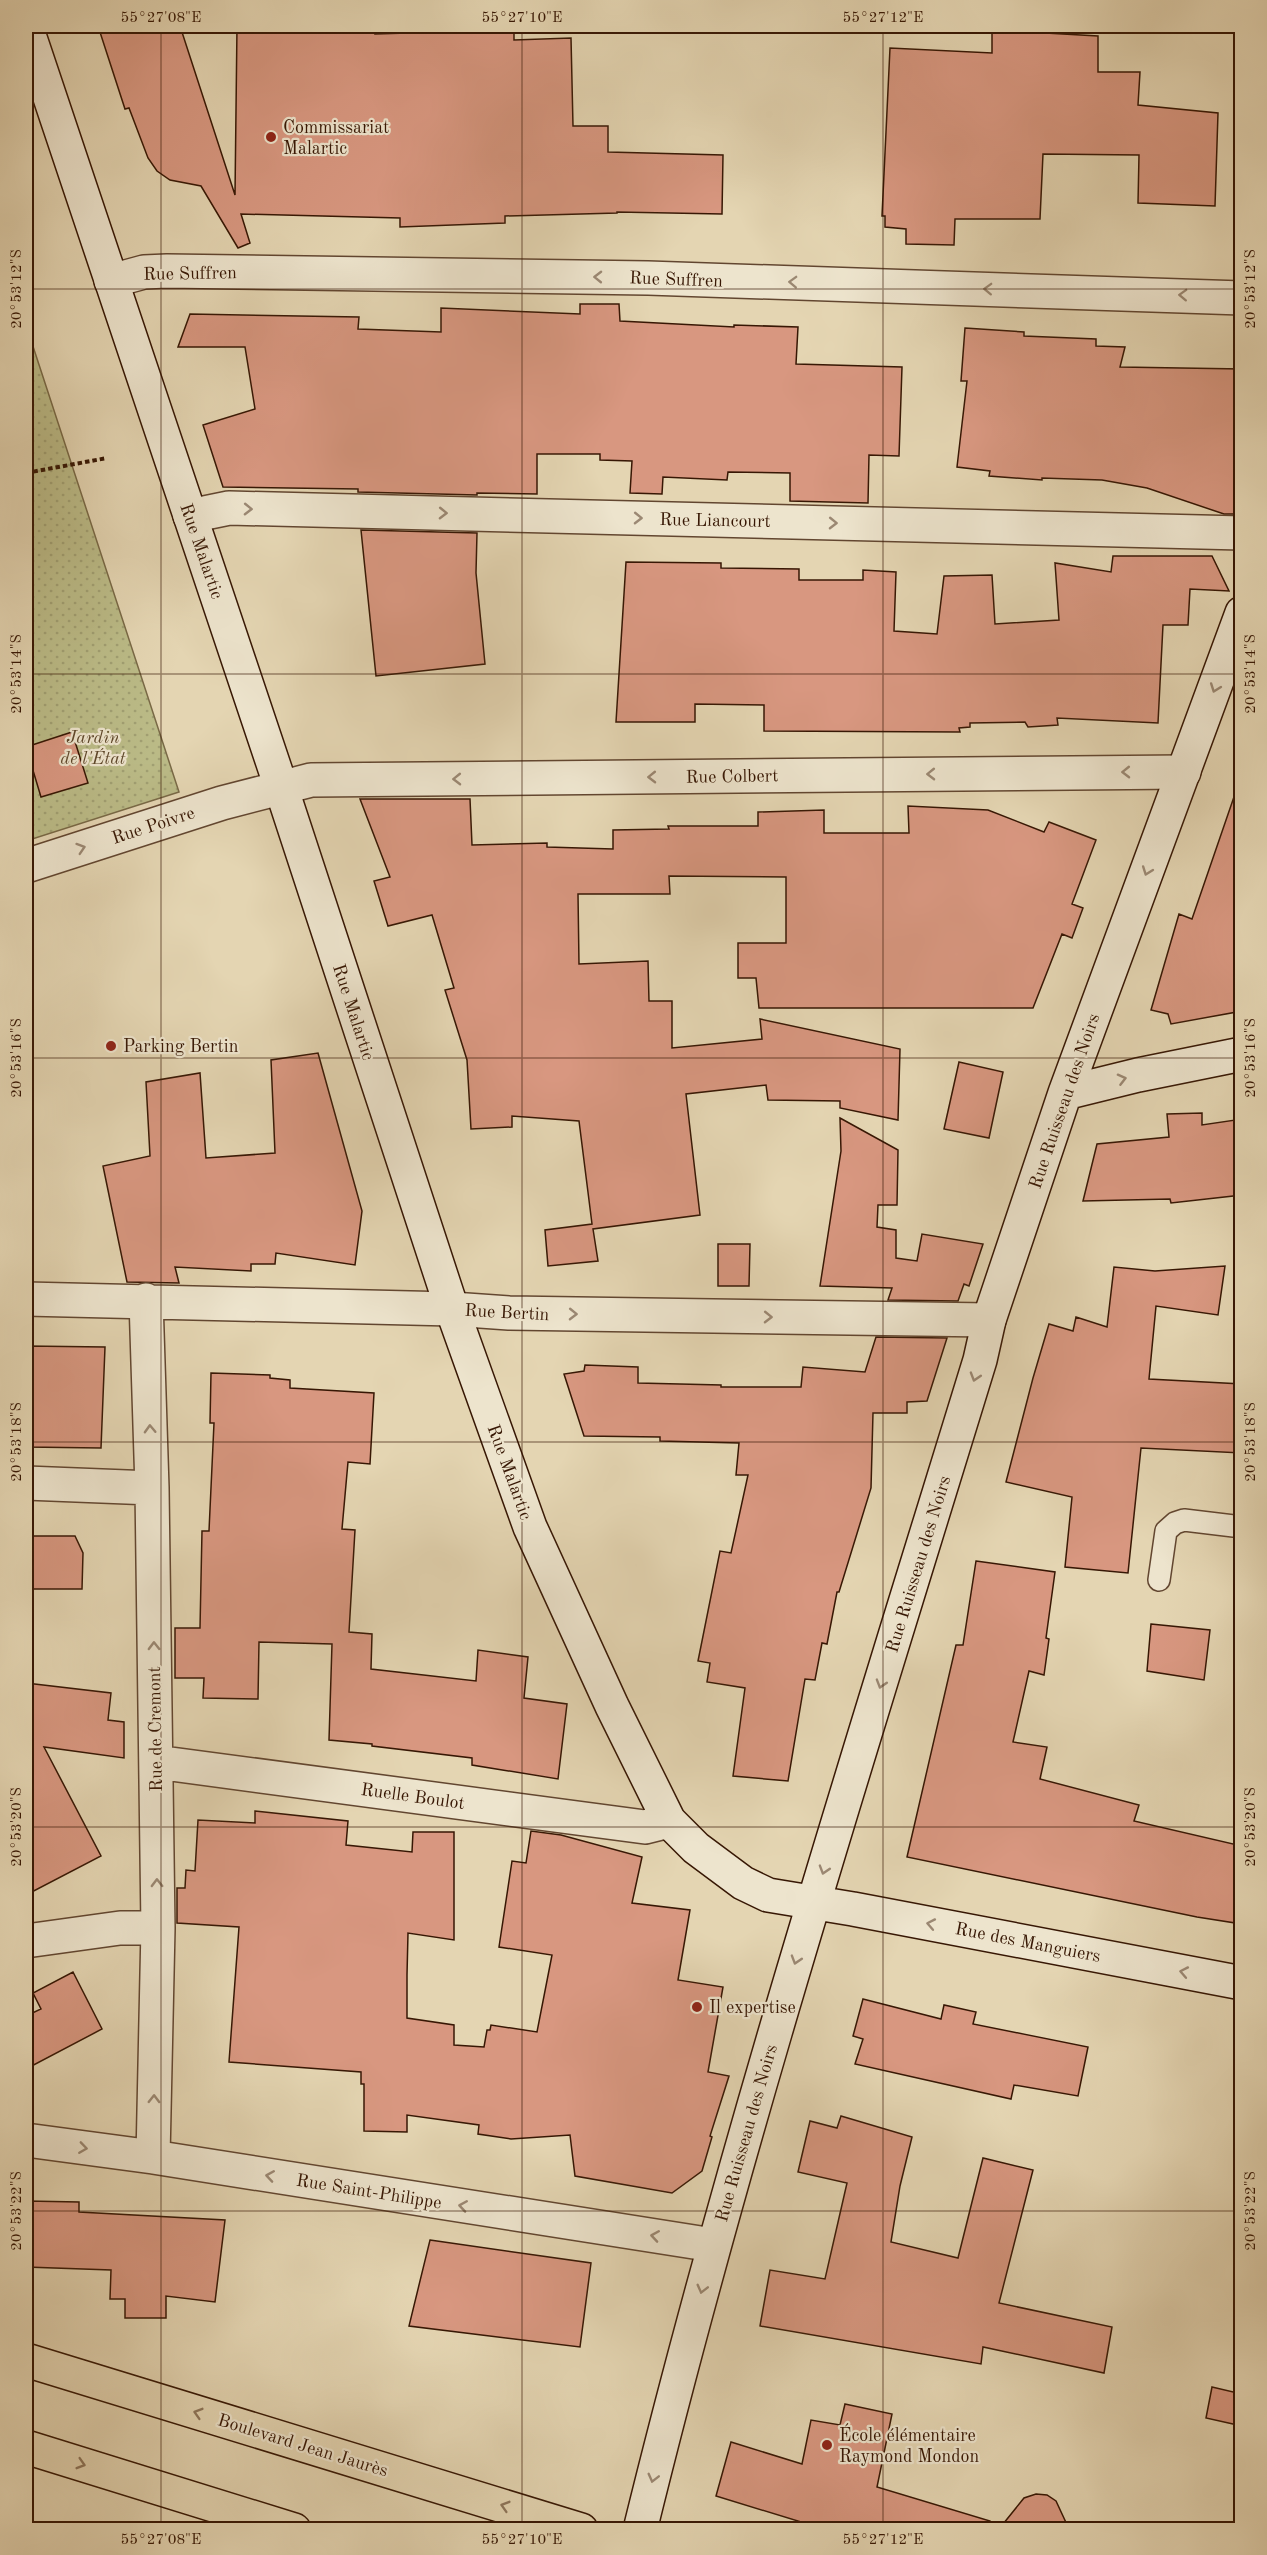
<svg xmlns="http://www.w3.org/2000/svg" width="1267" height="2555" viewBox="0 0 1267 2555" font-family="'Old Standard TT',serif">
	<defs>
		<pattern id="green-dots" width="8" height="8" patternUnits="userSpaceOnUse" patternTransform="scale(1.5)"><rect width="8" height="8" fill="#bbbb87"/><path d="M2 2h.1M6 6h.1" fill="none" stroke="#a1a073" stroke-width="1.8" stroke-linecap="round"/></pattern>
	</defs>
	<rect width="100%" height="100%" fill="#e4d5b2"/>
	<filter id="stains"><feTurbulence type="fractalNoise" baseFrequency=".00333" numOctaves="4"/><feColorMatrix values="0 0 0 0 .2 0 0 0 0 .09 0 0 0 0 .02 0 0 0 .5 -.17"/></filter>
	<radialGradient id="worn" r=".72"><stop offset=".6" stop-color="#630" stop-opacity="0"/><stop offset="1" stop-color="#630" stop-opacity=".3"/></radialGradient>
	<path fill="url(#green-dots)" stroke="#796946" stroke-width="1.5" d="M26,325L179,792L26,841Z"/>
	<path fill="#d89780" stroke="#371704" stroke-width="1.5" d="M98,26H180L235,195L237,26H376L375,34L514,30V40L571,38L573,126H608V152L723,155L722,214L617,212V213L505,216V223L400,227V218L241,214L250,243L238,248L201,186L170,180L157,171L148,158L129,108L125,109Z
		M992,26H1047L1046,33L1098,36V72H1140L1138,105L1218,113L1215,206L1138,203L1139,155L1043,154L1040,219H955L954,245L906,244V229L885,227V216H882L890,48L992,53Z
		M580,304H619L620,321L734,327V325L798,327L796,364L902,367L899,456L869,455L868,503L790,501V473L728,472L727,480L663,477L662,494L630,493L632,461L600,460V454H537V494L477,493V495L358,492V489L223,487L203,425L255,409L245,347H178L190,314L359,317L358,329L441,332V308L580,314Z
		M965,328L1024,332V336L1096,339V346L1125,347L1120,367L1242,369V514H1224L1147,488L1102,480L1042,478V480L989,476L990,471L957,467L967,381H961Z
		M361,530L477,533L476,573L485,664L376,676Z
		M1113,556H1212L1229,591L1190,589L1188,625H1163L1158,723L1057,718L1058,725L1028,727L1025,722L970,723V727L959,728L960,732L764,731V705L695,704V722H616L626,562L721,563V568L799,569V580H863V570L896,572L894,631L937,634L944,576L992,575L995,624L1059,620L1055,563L1111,572Z
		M72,732L88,783L41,797L26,747Z
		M1236,791H1242V1011L1171,1024L1168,1014L1151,1010L1179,914L1192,919Z
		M360,799H470L472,845L547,843V847L613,849V830L669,829L668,826H758V812L824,810V833H909L908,806L988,810L1044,832L1049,822L1096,840L1072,904L1083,908L1072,938L1062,934L1033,1008H759L756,978H738V943H786V877L669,876L670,894H578L579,964L648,961L649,1001H672V1048L762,1039L760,1019L900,1049L898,1120L840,1108V1101L768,1100L766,1085L686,1094L700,1215L593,1229L598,1261L548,1266L545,1230L592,1224L579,1121L512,1116V1127L471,1129L467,1060L445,990L454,988L432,915L388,926L374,881L390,877Z
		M318,1053L362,1211L355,1265L276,1253L275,1264H251V1271L175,1267L179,1283L127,1282L103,1166L150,1156L146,1082L200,1073L206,1158L275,1153L271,1060Z
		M959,1062L1003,1072L989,1138L944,1129Z
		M1202,1113V1125L1242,1119V1195L1171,1203L1170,1199L1083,1201L1097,1144L1169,1137L1167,1114Z
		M840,1118L898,1150L897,1205H878L877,1227L896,1230V1258L917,1261L922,1234L983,1244L969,1286L964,1284L958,1301L888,1300L892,1288L820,1286L841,1151Z
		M718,1244H750L749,1286H718Z
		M1225,1266L1218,1315L1156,1306L1149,1379L1242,1384V1453L1141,1448L1128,1573L1065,1567L1072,1497L1006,1482L1033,1378L1049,1324L1073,1331L1076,1317L1107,1327L1114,1267L1155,1271Z
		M876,1337L947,1338L927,1401L907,1402V1413H873L871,1488L839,1592H837L827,1644L822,1643L815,1680L805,1679L788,1781L733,1776L745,1688L707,1682L710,1663L698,1661L720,1551L731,1553L748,1475H736L739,1443L660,1441V1437L584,1436L564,1374L584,1371L585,1365L638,1367V1383L721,1385V1387H801L803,1367L865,1372Z
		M26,1346L105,1347L101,1448L26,1447Z
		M211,1373L270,1375V1378L290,1380V1388L374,1393L370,1464L348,1462L342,1529L355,1530L349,1632L372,1634L371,1669L476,1681L478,1650L528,1657L524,1698L567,1704L558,1779L472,1765V1758L372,1746V1744L329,1740L332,1644L259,1642L258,1699L203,1698L204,1678H175V1628H200L202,1531H209L214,1423H210Z
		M26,1536H75L83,1553L82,1589H26Z
		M976,1561L1055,1572L1046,1638L1049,1639L1044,1675L1029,1671L1013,1742L1047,1747L1040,1779L1139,1805L1134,1821L1242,1846V1924L1197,1917L907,1857L956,1645H963Z
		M1151,1624L1210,1630L1204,1680L1147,1671Z
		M26,1683L111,1693L108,1720L124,1722V1758L44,1747L101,1856L26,1895Z
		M255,1811L348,1821L346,1845L412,1852L413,1832H454V1940L408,1933L407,1975V2018L454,2025V2045L484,2047L487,2030H490L491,2025L537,2032L552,1955L499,1947L512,1861L526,1863L531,1831L561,1835L642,1857L632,1903L690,1910L678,1980L723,1987L708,2072L729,2076L710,2136L712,2137L702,2171L672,2193L575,2176L570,2135L511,2139L478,2134L479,2125L407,2115V2132L364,2131V2084H361V2072L229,2062L239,1927L177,1923V1888H185L186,1870L195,1871L198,1820L255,1823Z
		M73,1972L102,2029L26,2069V2016L41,2009L33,1993Z
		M863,1999L941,2019L944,2005L976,2012L973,2024L1088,2047L1078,2096L1014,2085L1011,2099L855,2064L863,2039L853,2036Z
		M841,2116L912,2137L900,2186L891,2242L958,2258L983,2158L1033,2170L999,2303L1112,2327L1104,2373L983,2347L981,2364L760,2326L770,2270L825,2279L847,2183L798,2172L810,2121L837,2128Z
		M26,2201L79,2202V2212L225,2220L215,2302L166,2296V2318H125V2299H110L111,2270L26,2267Z
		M430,2240L591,2263L580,2347L409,2326Z
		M1212,2387L1242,2394V2426L1206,2418Z
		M845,2404L892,2414L877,2487L990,2521L989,2529H824L716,2496L731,2442L802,2464L811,2420L840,2425Z
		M1036,2494L1047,2495L1056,2501L1069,2529H999L1024,2498Z"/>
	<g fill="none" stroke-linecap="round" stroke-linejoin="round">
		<g stroke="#624630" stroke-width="24">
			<path id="lane" d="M1159,1580L1166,1531L1175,1523L1184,1520L1242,1527"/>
		</g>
		<g stroke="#624630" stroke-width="36">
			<path id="street" d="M111,281L144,272L167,271L648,278L1242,298
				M190,516L229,508L1242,533
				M26,866L222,803L311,780L1184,772
				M26,1299L452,1309L509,1313L989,1320
				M146,1300L152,1488L158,1928L153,2157
				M26,1483L152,1488
				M156,1762L645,1827L669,1821
				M26,1941L120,1928H158
				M26,2140L153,2157L713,2245"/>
		</g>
		<g stroke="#371704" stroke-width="36">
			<path id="secondary" d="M26,26L281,787L452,1309L530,1527L612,1706L669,1821L696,1848L743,1883L768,1895L853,1909L1242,1983
				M1065,1093L1138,1075L1242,1054
				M640,2530C737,2135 861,1748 980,1360L989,1320L1065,1093L1242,613"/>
		</g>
		<g stroke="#371704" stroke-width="36">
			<path id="primary" d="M26,2360L581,2530
				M26,2447L294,2530"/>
		</g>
		<path stroke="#371704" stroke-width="4" stroke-dasharray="4.5 3" stroke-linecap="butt" d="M26,473L107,458"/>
		<use href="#lane" stroke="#ede4cd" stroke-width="21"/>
		<use href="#street" stroke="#ede4cd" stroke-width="33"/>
		<use href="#secondary" stroke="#ede4cd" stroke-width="33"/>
		<use href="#primary" stroke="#e4d5b2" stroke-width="33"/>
	</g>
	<defs><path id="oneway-chevron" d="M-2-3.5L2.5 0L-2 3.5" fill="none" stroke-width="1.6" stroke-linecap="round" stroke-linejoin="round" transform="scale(1.5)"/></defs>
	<g stroke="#9b8873">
		<use href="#oneway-chevron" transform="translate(598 277) rotate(-179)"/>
		<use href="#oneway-chevron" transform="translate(793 282) rotate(-178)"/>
		<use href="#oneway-chevron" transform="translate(988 289) rotate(-178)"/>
		<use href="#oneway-chevron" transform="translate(1183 295) rotate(-178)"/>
		<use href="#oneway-chevron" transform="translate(248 509) rotate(1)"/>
		<use href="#oneway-chevron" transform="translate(443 513) rotate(1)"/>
		<use href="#oneway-chevron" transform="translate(638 518) rotate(1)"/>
		<use href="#oneway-chevron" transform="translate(833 523) rotate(1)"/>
		<use href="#oneway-chevron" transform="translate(1215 688) rotate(110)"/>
		<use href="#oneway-chevron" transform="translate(1126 772) rotate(179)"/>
		<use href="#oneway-chevron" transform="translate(931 774) rotate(179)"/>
		<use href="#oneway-chevron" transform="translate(652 777) rotate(179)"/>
		<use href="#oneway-chevron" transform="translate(457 779) rotate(179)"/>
		<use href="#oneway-chevron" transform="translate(81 848) rotate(-18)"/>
		<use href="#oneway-chevron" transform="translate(1147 871) rotate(110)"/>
		<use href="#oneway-chevron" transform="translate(1122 1079) rotate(-14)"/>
		<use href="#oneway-chevron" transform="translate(573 1314) rotate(1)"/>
		<use href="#oneway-chevron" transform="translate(768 1317) rotate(1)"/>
		<use href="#oneway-chevron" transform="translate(975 1377) rotate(107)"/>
		<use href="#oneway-chevron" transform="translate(150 1429) rotate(-92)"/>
		<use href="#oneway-chevron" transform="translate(154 1646) rotate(-91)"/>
		<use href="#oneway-chevron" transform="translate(881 1684) rotate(107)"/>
		<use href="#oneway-chevron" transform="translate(824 1870) rotate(107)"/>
		<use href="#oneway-chevron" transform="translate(157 1883) rotate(-91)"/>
		<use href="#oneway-chevron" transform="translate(931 1924) rotate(-169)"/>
		<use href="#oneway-chevron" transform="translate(796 1960) rotate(107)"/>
		<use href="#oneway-chevron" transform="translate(1184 1972) rotate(-169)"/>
		<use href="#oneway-chevron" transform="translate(154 2099) rotate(-89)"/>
		<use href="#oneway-chevron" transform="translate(83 2148) rotate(8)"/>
		<use href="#oneway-chevron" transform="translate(270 2176) rotate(-171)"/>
		<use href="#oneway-chevron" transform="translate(463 2206) rotate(-171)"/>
		<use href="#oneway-chevron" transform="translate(655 2236) rotate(-171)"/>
		<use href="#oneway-chevron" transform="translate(702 2289) rotate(104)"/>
		<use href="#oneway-chevron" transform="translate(653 2478) rotate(104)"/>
	</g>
	<g stroke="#8e765b">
		<use href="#oneway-chevron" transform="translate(198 2413) rotate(-163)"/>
		<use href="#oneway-chevron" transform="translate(81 2464) rotate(17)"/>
		<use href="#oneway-chevron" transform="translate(505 2506) rotate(-163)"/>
	</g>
	<path fill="none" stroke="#371704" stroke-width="1.5" stroke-opacity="0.45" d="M161,26V2530M522,26V2530M883,26V2530M26,289H1242M26,674H1242M26,1058H1242M26,1442H1242M26,1827H1242M26,2211H1242"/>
	<g fill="#8f2418" stroke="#ede4cd" stroke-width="2">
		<circle cx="271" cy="137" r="6"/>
		<circle cx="111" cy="1046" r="6"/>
		<circle cx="697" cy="2007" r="6"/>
		<circle cx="827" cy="2445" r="6"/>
	</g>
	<g text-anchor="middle" stroke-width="4.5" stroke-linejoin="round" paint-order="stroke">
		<g font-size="18" fill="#371704" stroke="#ede4cd" text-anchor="start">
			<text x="283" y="133">Commissariat<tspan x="283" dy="21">Malartic</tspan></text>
			<text x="123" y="1052">Parking Bertin</text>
			<text x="709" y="2013">Il expertise</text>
			<text x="839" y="2441">École élémentaire<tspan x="839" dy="21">Raymond Mondon</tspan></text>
		</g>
		<g font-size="18" fill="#371704" stroke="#ede4cd">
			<text transform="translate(190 273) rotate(-1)" y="6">Rue Suffren</text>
			<text transform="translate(676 279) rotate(2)" y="6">Rue Suffren</text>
			<text transform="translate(715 520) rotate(1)" y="6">Rue Liancourt</text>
			<text transform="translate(202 551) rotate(71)" y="6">Rue Malartic</text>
			<text transform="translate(732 776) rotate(-1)" y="6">Rue Colbert</text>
			<text transform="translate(153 825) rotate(-18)" y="6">Rue Poivre</text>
			<text transform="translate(354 1012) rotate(72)" y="6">Rue Malartic</text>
			<text transform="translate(1064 1101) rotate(-71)" y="6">Rue Ruisseau des Noirs</text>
			<text transform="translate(507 1312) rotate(3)" y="6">Rue Bertin</text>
			<text transform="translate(510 1472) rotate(70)" y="6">Rue Malartic</text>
			<text transform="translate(918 1564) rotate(-73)" y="6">Rue Ruisseau des Noirs</text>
			<text transform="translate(155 1729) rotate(-91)" y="6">Rue de Cremont</text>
			<text transform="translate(413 1796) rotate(8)" y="6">Ruelle Boulot</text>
			<text transform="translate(1028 1942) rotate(11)" y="6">Rue des Manguiers</text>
			<text transform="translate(746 2133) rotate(-74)" y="6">Rue Ruisseau des Noirs</text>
			<text transform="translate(369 2191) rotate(9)" y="6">Rue Saint-Philippe</text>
			<text transform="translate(303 2445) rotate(17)" y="6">Boulevard Jean Jaurès</text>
		</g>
		<g font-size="18" font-style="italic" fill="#5f482b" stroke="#ede4cd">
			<text x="93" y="743">Jardin<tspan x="93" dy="21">de l'État</tspan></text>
		</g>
	</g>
	<rect width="1267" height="2555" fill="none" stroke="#e4d5b2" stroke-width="66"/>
	<rect x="33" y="33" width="1201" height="2489" fill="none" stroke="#371704" stroke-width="2"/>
	<g font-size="15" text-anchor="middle" fill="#371704">
		<text x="161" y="22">55°27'08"E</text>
		<text x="522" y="22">55°27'10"E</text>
		<text x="883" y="22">55°27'12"E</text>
		<text transform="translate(16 289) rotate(-90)" y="5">20°53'12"S</text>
		<text transform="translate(1250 289) rotate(-90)" y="5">20°53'12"S</text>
		<text transform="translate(16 674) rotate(-90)" y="5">20°53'14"S</text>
		<text transform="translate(1250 674) rotate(-90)" y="5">20°53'14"S</text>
		<text transform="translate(16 1058) rotate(-90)" y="5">20°53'16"S</text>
		<text transform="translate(1250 1058) rotate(-90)" y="5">20°53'16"S</text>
		<text transform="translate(16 1442) rotate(-90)" y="5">20°53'18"S</text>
		<text transform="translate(1250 1442) rotate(-90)" y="5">20°53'18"S</text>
		<text transform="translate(16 1827) rotate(-90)" y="5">20°53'20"S</text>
		<text transform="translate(1250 1827) rotate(-90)" y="5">20°53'20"S</text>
		<text transform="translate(16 2211) rotate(-90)" y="5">20°53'22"S</text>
		<text transform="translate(1250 2211) rotate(-90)" y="5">20°53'22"S</text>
		<text x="161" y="2544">55°27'08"E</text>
		<text x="522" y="2544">55°27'10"E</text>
		<text x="883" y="2544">55°27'12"E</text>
	</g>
	<rect width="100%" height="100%" filter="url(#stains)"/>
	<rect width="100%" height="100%" fill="url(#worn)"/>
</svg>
